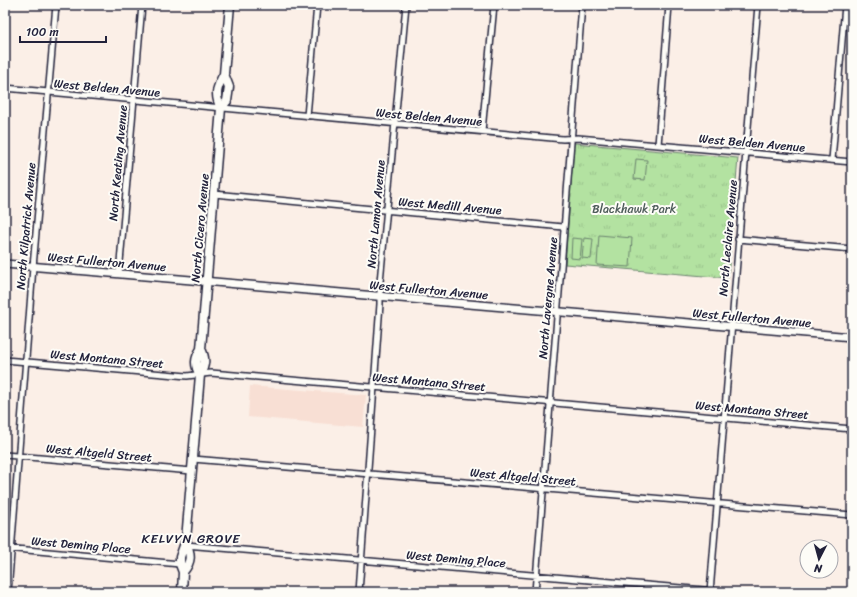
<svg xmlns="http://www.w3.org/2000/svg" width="857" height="597" viewBox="0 0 857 597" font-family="Sriracha,sans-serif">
	<defs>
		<pattern id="park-tufts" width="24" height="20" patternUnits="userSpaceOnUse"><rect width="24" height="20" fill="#b3e2a1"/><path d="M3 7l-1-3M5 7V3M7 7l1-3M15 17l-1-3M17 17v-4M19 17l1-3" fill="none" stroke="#9ac28c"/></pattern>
	</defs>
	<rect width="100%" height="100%" fill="#fbefe7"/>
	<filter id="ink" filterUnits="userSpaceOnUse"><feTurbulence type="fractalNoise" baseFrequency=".025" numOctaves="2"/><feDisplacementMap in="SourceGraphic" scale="8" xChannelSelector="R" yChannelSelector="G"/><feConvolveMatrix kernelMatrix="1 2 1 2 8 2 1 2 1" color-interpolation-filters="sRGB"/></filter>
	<g filter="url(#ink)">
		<path fill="#f8dfd4" d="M250,386L366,395L363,427L248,417Z"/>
		<path fill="url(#park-tufts)" stroke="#6a826e" d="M574,143L738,158L728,278L565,264Z"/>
		<path fill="#b3e2a1" stroke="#6a826e" d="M636,159L647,160L645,180L634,179Z
			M599,235L632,238L630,267L597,265Z
			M572,238L582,239L580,259L571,258Z
			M584,238L593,239L591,259L582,258Z"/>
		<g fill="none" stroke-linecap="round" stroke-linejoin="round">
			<g stroke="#22223b" stroke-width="8">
				<path id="minor" d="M5,88L563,139L578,138L852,162
					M307,116L317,5
					M482,131L494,5
					M658,145L669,5
					M832,160L845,5
					M214,194L563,227
					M738,239L852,249
					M119,274L142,5
					M5,360L187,376L211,373L852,429
					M5,455L192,471
					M193,459L852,515
					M186,545L727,592
					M5,548L180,564
					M8,592L33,267L56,5
					M359,592L380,304V282L406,5
					M535,592L582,5
					M710,592L758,5"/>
			</g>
			<g stroke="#22223b" stroke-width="10">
				<path id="secondary" d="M5,264L852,337"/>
			</g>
			<g stroke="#22223b" stroke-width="11">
				<path id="primary" d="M221,108L227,101L229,87L224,74L230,5
					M200,375C194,365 195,358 201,349
					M183,572C193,560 190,554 186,540
					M182,592L183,572L180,564V557L186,540L200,375C205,365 206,359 201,349L221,108C214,95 217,87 224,74"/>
			</g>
			<use href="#minor" stroke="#fdfcf7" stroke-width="5"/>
			<use href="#secondary" stroke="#fdfcf7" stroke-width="7"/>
			<use href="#primary" stroke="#fdfcf7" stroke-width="8"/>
		</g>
	</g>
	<g text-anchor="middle" stroke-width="4" stroke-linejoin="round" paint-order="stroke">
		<g font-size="12" fill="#22223b" stroke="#fdfcf7">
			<text transform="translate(107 88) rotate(5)" y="4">West Belden Avenue</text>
			<text transform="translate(429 117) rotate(5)" y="4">West Belden Avenue</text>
			<text transform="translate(752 143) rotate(5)" y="4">West Belden Avenue</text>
			<text transform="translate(118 163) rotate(-85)" y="4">North Keating Avenue</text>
			<text transform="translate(450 206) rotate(5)" y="4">West Medill Avenue</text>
			<text transform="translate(376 214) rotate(-85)" y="4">North Lamon Avenue</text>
			<text transform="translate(26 226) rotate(-85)" y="4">North Kilpatrick Avenue</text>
			<text transform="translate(200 228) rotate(-85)" y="4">North Cicero Avenue</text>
			<text transform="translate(728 238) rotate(-85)" y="4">North Leclaire Avenue</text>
			<text transform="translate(107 262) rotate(5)" y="4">West Fullerton Avenue</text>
			<text transform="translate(429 290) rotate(5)" y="4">West Fullerton Avenue</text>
			<text transform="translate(548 298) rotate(-85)" y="4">North Lavergne Avenue</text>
			<text transform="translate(752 318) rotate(5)" y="4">West Fullerton Avenue</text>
			<text transform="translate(107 359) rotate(5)" y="4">West Montana Street</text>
			<text transform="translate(429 382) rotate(5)" y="4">West Montana Street</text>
			<text transform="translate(752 410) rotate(5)" y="4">West Montana Street</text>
			<text transform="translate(99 453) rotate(5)" y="4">West Altgeld Street</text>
			<text transform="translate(523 477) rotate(5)" y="4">West Altgeld Street</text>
			<text transform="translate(81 545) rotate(5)" y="4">West Deming Place</text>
			<text transform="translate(456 559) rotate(5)" y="4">West Deming Place</text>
		</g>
		<g font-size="12" fill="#4e5c5a" stroke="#fdfcf7">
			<text x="634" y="213">Blackhawk Park</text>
		</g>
		<g font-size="13" letter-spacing="1" fill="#22223b" stroke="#fdfcf7">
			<text x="191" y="543">KELVYN GROVE</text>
		</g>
	</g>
	<rect width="857" height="597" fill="none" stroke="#fdfcf7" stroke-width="20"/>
	<rect x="10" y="10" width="837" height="577" fill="none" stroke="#22223b" stroke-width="1.5" filter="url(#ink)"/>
	<g transform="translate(819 559) rotate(186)"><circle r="19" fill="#fdfcf7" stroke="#a5a5ac"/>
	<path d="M0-3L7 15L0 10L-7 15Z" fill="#22223b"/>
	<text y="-6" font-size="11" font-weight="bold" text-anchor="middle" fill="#22223b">N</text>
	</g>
	<path d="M20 36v6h86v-6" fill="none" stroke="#22223b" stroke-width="2"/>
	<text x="26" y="36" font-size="12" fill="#22223b" stroke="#fdfcf7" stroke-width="3" paint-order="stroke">100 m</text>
</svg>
